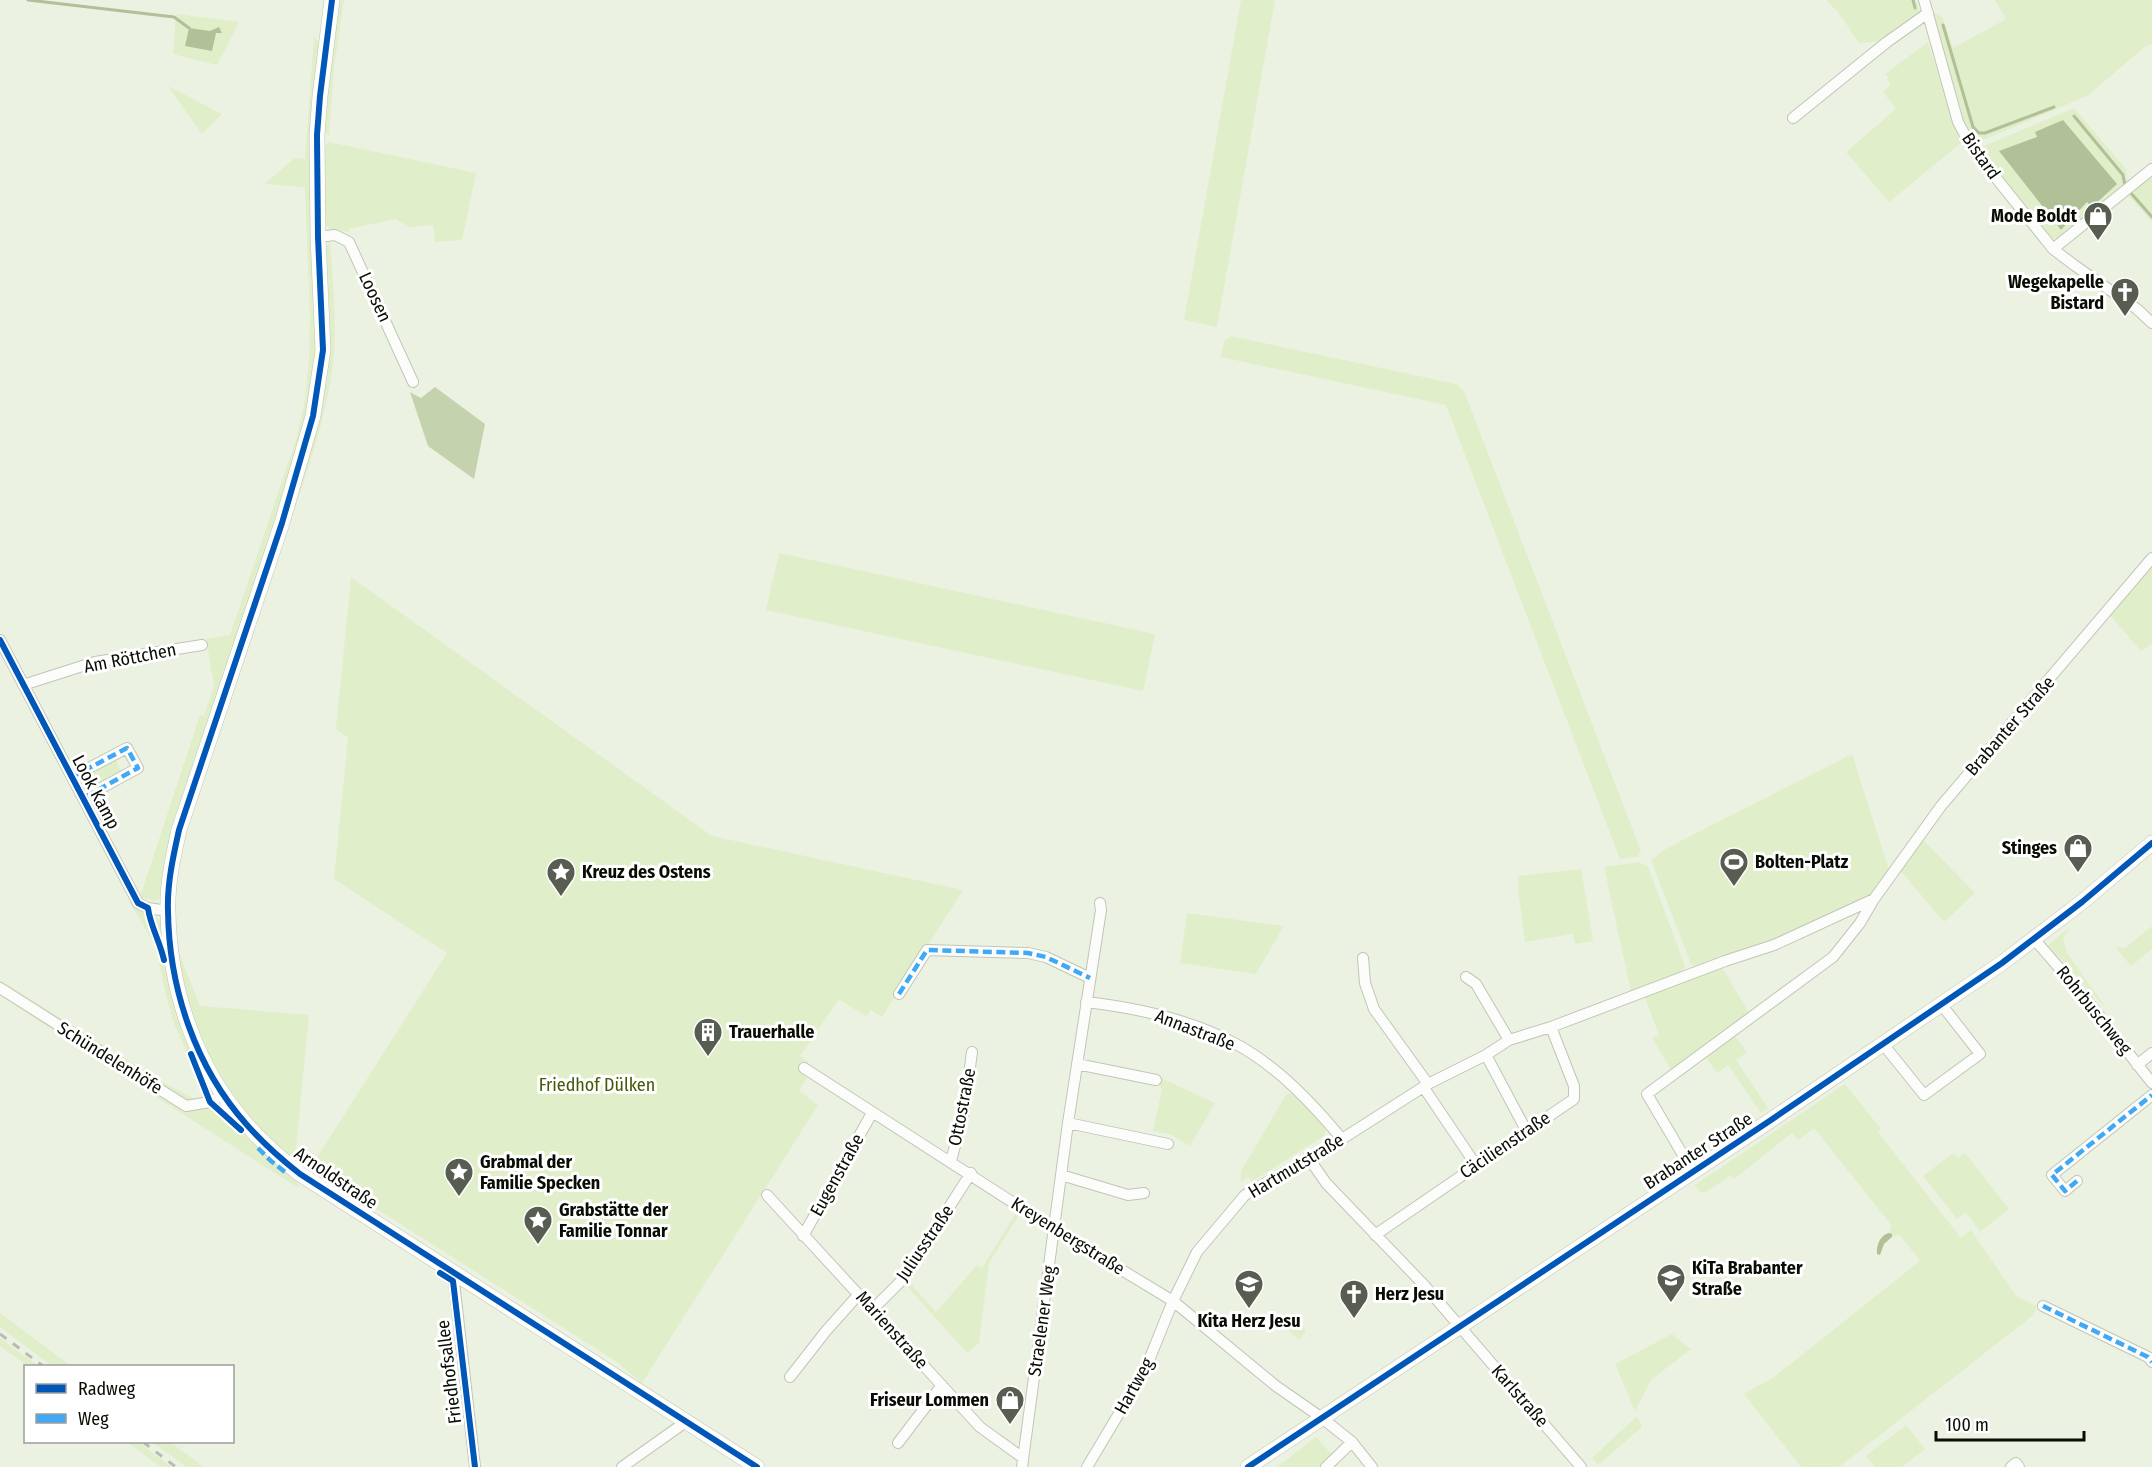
<svg xmlns="http://www.w3.org/2000/svg" width="2152" height="1467" viewBox="0 0 2152 1467" font-family="'Fira Sans Condensed',sans-serif">
	<rect width="100%" height="100%" fill="#ecf2e1"/>
	<path fill="#e0eec9" fill-rule="evenodd" d="M338,0H344L334,68L329,136L322,129Z
		M1241,0H1275L1217,327L1184,320Z
		M1826,0H1916L1921,14L1884,41L1859,43L1838,12Z
		M1995,0H2152V44L2147,45L2087,96L1983,140L1973,138L1964,120L1933,12L1943,18L1953,48L2006,19Z
		M176,14L239,22L217,65L173,54Z
		M314,37L321,43L316,334L313,380L307,417L162,897L155,901L140,897L200,715L204,716L214,685L206,639L230,635L297,437L305,399L309,359L310,315L305,187L264,184L295,158L305,159Z
		M1928,42L1953,124L1961,143L1889,202L1846,152L1896,109L1883,92L1891,85L1887,79L1889,77L1885,74Z
		M168,86L222,114L202,134Z
		M2074,108L2126,169L2128,185L2065,236L2052,239L1981,153L1984,146ZM2035,132L2092,207L2087,202L2061,230L1999,151L2037,137Z
		M329,142L476,173L462,240L435,242L433,225L410,227L396,219L348,229L350,232L332,230L322,222V148Z
		M2152,172V222L2127,194Z
		M330,242C333,282 337,323 333,363C327,416 308,469 291,520L288,517L319,407L323,249Z
		M1231,336L1456,384L1464,391L1641,851L1637,857L1620,859L1446,405L1221,357L1224,341Z
		M285,537L186,826C179,864 171,905 178,943C181,964 193,986 200,1006L309,1015L295,1159C276,1155 259,1132 247,1117C190,1046 162,955 176,863C178,850 181,836 184,823L280,539Z
		M779,553L1155,634L1143,691L766,610Z
		M2152,562V644L2141,651L2110,615L1955,796Z
		M351,577L712,836L963,890L882,1017L871,1010L867,1017L839,999L800,1056L808,1062L801,1073L807,1078L799,1091L818,1105L642,1383L617,1362L311,1167L447,953L334,879L348,738L336,729Z
		M1852,754L1889,870L1871,894L1823,919L1772,941L1699,967L1691,964L1651,860L1667,848Z
		M116,760L122,772L94,787L87,775Z
		M1922,839L1975,893L1944,922L1900,870Z
		M1639,862L1648,867L1685,966L1682,973L1631,992L1604,867Z
		M1581,869L1593,941L1575,944L1573,934L1525,942L1518,889V876Z
		M129,901C140,909 154,913 162,923L212,1087L208,1094L202,1096L204,1101L191,1102L180,1098L0,984V980L162,1082L195,1099L202,1097L198,1080L174,1023L166,996L156,947Z
		M1187,913L1284,926L1256,974L1180,963Z
		M2152,926V949L2131,966L2115,947L2125,948Z
		M2070,927L2063,939L2067,953L2109,1012L2048,945Z
		M1722,967L1750,1015L1672,1071L1652,1038L1659,1035L1644,995Z
		M0,991L121,1069L127,1078L0,996Z
		M1734,1035L1747,1052L1736,1060L1768,1108L1761,1113L1728,1065L1717,1073L1705,1056Z
		M1161,1078L1215,1103L1190,1146L1170,1134L1153,1131L1162,1089L1158,1084Z
		M136,1084C154,1084 166,1100 182,1107C197,1114 211,1104 223,1109C240,1116 279,1161 295,1177L300,1187L292,1184Z
		M1845,1084L1881,1129L1878,1132L1961,1238L1971,1230L2016,1296L2036,1306V1310L2031,1317L1839,1467H1801L1744,1394L1774,1377L1920,1261L1900,1235L1892,1237L1889,1233L1892,1226L1814,1128L1798,1140L1792,1133L1734,1179L1731,1175L1706,1192H1700L1695,1185Z
		M1290,1093L1310,1109L1325,1128V1135L1252,1182L1248,1177L1241,1182V1171L1286,1095Z
		M1953,1153L1958,1158L1965,1153L2009,1209L1980,1232L1966,1212L1957,1219L1923,1176Z
		M1017,1211L1020,1213L989,1263L979,1343L967,1353L905,1284L908,1281L936,1312L977,1265L982,1268Z
		M0,1313L71,1366H52L0,1327Z
		M1285,1313L1289,1319L1295,1316L1306,1331L1299,1340L1282,1324V1315Z
		M1672,1334L1691,1349L1651,1380L1635,1411L1615,1364Z
		M0,1338L38,1366H28L0,1346Z
		M1637,1416L1642,1427L1598,1465L1592,1458Z
		M1906,1425L1925,1449L1902,1467H1875L1866,1456Z
		M1316,1437L1333,1456L1321,1467H1277Z
		M127,1442H138L172,1467H161Z
		M152,1442H170L204,1467H186Z"/>
	<path fill="#c5d2ae" d="M435,387L485,424L474,479L428,446L410,392L421,398Z"/>
	<path fill="#b2c098" d="M219,27L222,33H216L212,51L185,46L189,28L210,31Z
		M2063,120L2117,184L2092,207L2087,202L2061,230L1999,151L2037,137L2035,132Z
		M1889,1233L1892,1234V1237L1884,1244L1880,1255L1877,1254C1876,1246 1880,1235 1889,1233Z"/>
	<g fill="none" stroke-linecap="round" stroke-linejoin="round">
		<path stroke="#b2c098" stroke-width="3" d="M28,0L174,17L189,28
			M1913,0L1915,8
			M1943,25L1973,127L1979,133H1985L2054,107
			M2074,116L2123,175L2125,186
			M2130,192L2152,217"/>
		<g stroke="#c1c5b9" stroke-width="12">
			<path id="street" d="M1924,0L1958,122L1972,148L2053,249L2074,265L2137,309L2152,323
				M1793,118L1887,42L1928,13
				M318,237L335,235L349,242L413,382
				M2053,249L2152,169
				M0,640L138,903L148,908L167,911
				M23,685L95,662L202,645
				M72,777L127,748L138,768L83,798
				M2034,939L2087,1000L2152,1083
				M1363,958L1365,983L1374,1009L1428,1084
				M1466,977L1476,984L1509,1040
				M0,988L186,1106L210,1102L224,1094
				M899,994L927,950L1028,953L1046,957L1090,978
				M1086,1002C1138,1008 1190,1019 1236,1044C1277,1066 1312,1103 1342,1139
				M1883,1044L1924,1095L1980,1054L1941,1004
				M1486,1055L1526,1130
				M1077,1064L1156,1080
				M2137,1065L2152,1053
				M804,1068L1054,1229L1173,1301L1276,1386L1322,1418L1352,1442L1372,1467
				M1424,1088L1476,1165
				M1068,1123L1168,1144
				M1308,1157L1326,1183L1424,1285L1581,1467
				M951,1161L964,1112L972,1052
				M1693,1172L1647,1094L1833,957L1860,923L1874,899
				M1061,1175L1128,1195L1144,1193
				M2077,1181L2065,1191L2052,1175L2152,1095
				M767,1195L980,1427L1023,1458
				M1375,1235L1574,1099V1086L1551,1027
				M803,1236L872,1113
				M453,1273L475,1467
				M2043,1306L2148,1357L2152,1362
				M873,1309L903,1279L971,1173
				M790,1377L826,1331L859,1294
				M898,1443L942,1385
				M622,1467L680,1426L684,1421
				M1022,1467L1068,1123L1101,910L1100,903
				M1087,1467L1145,1370L1173,1301L1197,1252L1245,1195L1342,1139L1428,1084L1486,1055L1509,1040L1551,1027L1725,961L1774,945L1874,899L1941,806L2152,558
				M1326,1467L1352,1442
				M2011,1467L2016,1463L2019,1467"/>
		</g>
		<g stroke="#c1c5b9" stroke-width="16">
			<path id="secondary" d="M332,0L320,96L317,135L318,237L323,350L313,416L282,523L179,830C173,857 167,884 168,911C169,988 195,1067 247,1125C263,1143 281,1159 300,1174L757,1467
				M1248,1467L1771,1120L2002,963L2082,902L2152,843"/>
		</g>
		<use href="#street" stroke="#fcfdfa" stroke-width="10"/>
		<use href="#secondary" stroke="#fcfdfa" stroke-width="15"/>
		<path stroke="#b9bbb6" stroke-width="3" stroke-dasharray="8 8" stroke-linecap="butt" d="M0,1334L43,1366
			M143,1442L176,1467"/>
		<path stroke="#3fa9f5" stroke-width="4.5" stroke-dasharray="9 4.5" stroke-linecap="butt" d="M72,777L127,748L138,768L83,798
			M899,994L927,950L1028,953L1046,957L1090,978
			M258,1148L271,1161L285,1172
			M2077,1181L2065,1191L2052,1175L2152,1095
			M2043,1306L2148,1357L2152,1362"/>
		<g stroke="#fff" stroke-width="10">
			<path id="cycleway" d="M332,0L320,96L317,135L318,237L323,350L313,416L282,523L179,830C173,857 167,884 168,911C169,988 195,1067 247,1125C263,1143 281,1159 300,1174L757,1467
				M0,640L138,903L148,908C150,925 160,942 164,960
				M191,1054L210,1102L241,1130
				M440,1273L453,1281L475,1467
				M1248,1467L1771,1120L2002,963L2082,902L2152,843"/>
		</g>
		<use href="#cycleway" stroke="#0057b8" stroke-width="6"/>
	</g>
	<defs>
		<g id="shop-pin" transform="scale(1.5)"><path d="M0 17L-7.5 6A9.5 9.5 0 1 1 7.5 6Z" fill="#585d51" stroke="#fff"/><path d="M-5-2.5h2.3a2.7 3.5 0 0 1 5.4 0H5L5.5 6h-11ZM-1.5-2.5h3a1.5 2.3 0 0 0-3 0Z" fill="#fff"/></g>
		<g id="church-pin" transform="scale(1.5)"><path d="M0 17L-7.5 6A9.5 9.5 0 1 1 7.5 6Z" fill="#585d51" stroke="#fff"/><path d="M-1.2-6h2.4v3.5h3.3v2.4h-3.3V6h-2.4V-.1h-3.3v-2.4h3.3Z" fill="#fff"/></g>
		<g id="stadium-pin" transform="scale(1.5)"><path d="M0 17L-7.5 6A9.5 9.5 0 1 1 7.5 6Z" fill="#585d51" stroke="#fff"/><path d="M0-5a6.5 5 0 1 0 0 10a6.5 5 0 1 0 0-10ZM-3.5-1.8h7v3.6h-7Z" fill="#fff"/></g>
		<g id="sight-pin" transform="scale(1.5)"><path d="M0 17L-7.5 6A9.5 9.5 0 1 1 7.5 6Z" fill="#585d51" stroke="#fff"/><path d="M0-6L1.8-2.2L6-1.7L2.9 1.2L3.7 5.4L0 3.3L-3.7 5.4L-2.9 1.2L-6-1.7L-1.8-2.2Z" fill="#fff"/></g>
		<g id="building-pin" transform="scale(1.5)"><path d="M0 17L-7.5 6A9.5 9.5 0 1 1 7.5 6Z" fill="#585d51" stroke="#fff"/><path d="M-4-6H4V6H1V3H-1V6H-4ZM-2.5-4.3h1.7v1.8h-1.7ZM.8-4.3h1.7v1.8H.8ZM-2.5-1h1.7V.8h-1.7ZM.8-1h1.7V.8H.8Z" fill="#fff"/></g>
		<g id="school-pin" transform="scale(1.5)"><path d="M0 17L-7.5 6A9.5 9.5 0 1 1 7.5 6Z" fill="#585d51" stroke="#fff"/><path d="M0-5L7-2L0 1L-7-2ZM-4 1L0 2.5L4 1V4Q0 6-4 4Z" fill="#fff"/></g>
	</defs>
	<g fill-rule="evenodd">
		<use href="#shop-pin" x="2098" y="216"/>
		<use href="#church-pin" x="2125" y="292"/>
		<use href="#shop-pin" x="2078" y="848"/>
		<use href="#stadium-pin" x="1734" y="862"/>
		<use href="#sight-pin" x="561" y="872"/>
		<use href="#building-pin" x="708" y="1032"/>
		<use href="#sight-pin" x="459" y="1172"/>
		<use href="#sight-pin" x="538" y="1220"/>
		<use href="#school-pin" x="1671" y="1278"/>
		<use href="#school-pin" x="1249" y="1284"/>
		<use href="#church-pin" x="1354" y="1294"/>
		<use href="#shop-pin" x="1010" y="1400"/>
	</g>
	<g text-anchor="middle" stroke-width="6" stroke-linejoin="round" paint-order="stroke">
		<g font-size="18" fill="#090d04" stroke="#fff">
			<text transform="translate(1981 156) rotate(55)" y="6">Bistard</text>
			<text transform="translate(375 297) rotate(65)" y="6">Loosen</text>
			<text transform="translate(130 658) rotate(-11)" y="6">Am Röttchen</text>
			<text transform="translate(2010 726) rotate(-49)" y="6">Brabanter Straße</text>
			<text transform="translate(96 792) rotate(62)" y="6">Look Kamp</text>
			<text transform="translate(2094 1010) rotate(51)" y="6">Rohrbuschweg</text>
			<text transform="translate(1195 1030) rotate(21)" y="6">Annastraße</text>
			<text transform="translate(110 1058) rotate(32)" y="6">Schündelenhöfe</text>
			<text transform="translate(962 1107) rotate(-79)" y="6">Ottostraße</text>
			<text transform="translate(1505 1145) rotate(-34)" y="6">Cäcilienstraße</text>
			<text transform="translate(1698 1151) rotate(-33)" y="6">Brabanter Straße</text>
			<text transform="translate(1296 1166) rotate(-31)" y="6">Hartmutstraße</text>
			<text transform="translate(837 1175) rotate(-61)" y="6">Eugenstraße</text>
			<text transform="translate(336 1178) rotate(34)" y="6">Arnoldstraße</text>
			<text transform="translate(1068 1236) rotate(32)" y="6">Kreyenbergstraße</text>
			<text transform="translate(925 1243) rotate(-56)" y="6">Juliusstraße</text>
			<text transform="translate(1042 1321) rotate(-82)" y="6">Straelener Weg</text>
			<text transform="translate(892 1330) rotate(48)" y="6">Marienstraße</text>
			<text transform="translate(449 1372) rotate(-97)" y="6">Friedhofsallee</text>
			<text transform="translate(1134 1386) rotate(-61)" y="6">Hartweg</text>
			<text transform="translate(1520 1396) rotate(49)" y="6">Karlstraße</text>
		</g>
		<g font-size="18" font-weight="bold" fill="#090d04" stroke="#fff" text-anchor="start">
			<text x="2077" y="222" text-anchor="end">Mode Boldt</text>
			<text x="2104" y="288" text-anchor="end">Wegekapelle<tspan x="2104" dy="21">Bistard</tspan></text>
			<text x="2057" y="854" text-anchor="end">Stinges</text>
			<text x="1755" y="868">Bolten-Platz</text>
			<text x="582" y="878">Kreuz des Ostens</text>
			<text x="729" y="1038">Trauerhalle</text>
			<text x="480" y="1168">Grabmal der<tspan x="480" dy="21">Familie Specken</tspan></text>
			<text x="559" y="1216">Grabstätte der<tspan x="559" dy="21">Familie Tonnar</tspan></text>
			<text x="1692" y="1274">KiTa Brabanter<tspan x="1692" dy="21">Straße</tspan></text>
			<text x="1375" y="1300">Herz Jesu</text>
			<text x="1249" y="1327" text-anchor="middle">Kita Herz Jesu</text>
			<text x="989" y="1406" text-anchor="end">Friseur Lommen</text>
		</g>
		<g font-size="18" fill="#445907" stroke="#fff">
			<text x="597" y="1091">Friedhof Dülken</text>
		</g>
	</g>
	<rect x="24" y="1365" width="210" height="78" fill="#ffffff" stroke="#9d9e9b" stroke-width="1.5"/>
	<rect x="36" y="1384" width="30" height="9" fill="#0057b8" stroke="#9d9e9b" stroke-width="1.5"/>
	<text x="78" y="1395" font-size="18" fill="#090d04">Radweg</text>
	<rect x="36" y="1414" width="30" height="9" fill="#3fa9f5" stroke="#9d9e9b" stroke-width="1.5"/>
	<text x="78" y="1425" font-size="18" fill="#090d04">Weg</text>
	<path d="M1936 1431v9h148v-9" fill="none" stroke="#090d04" stroke-width="3"/>
	<text x="1945" y="1431" font-size="18" fill="#090d04" stroke="#ffffff" stroke-width="4.5" paint-order="stroke">100 m</text>
</svg>
